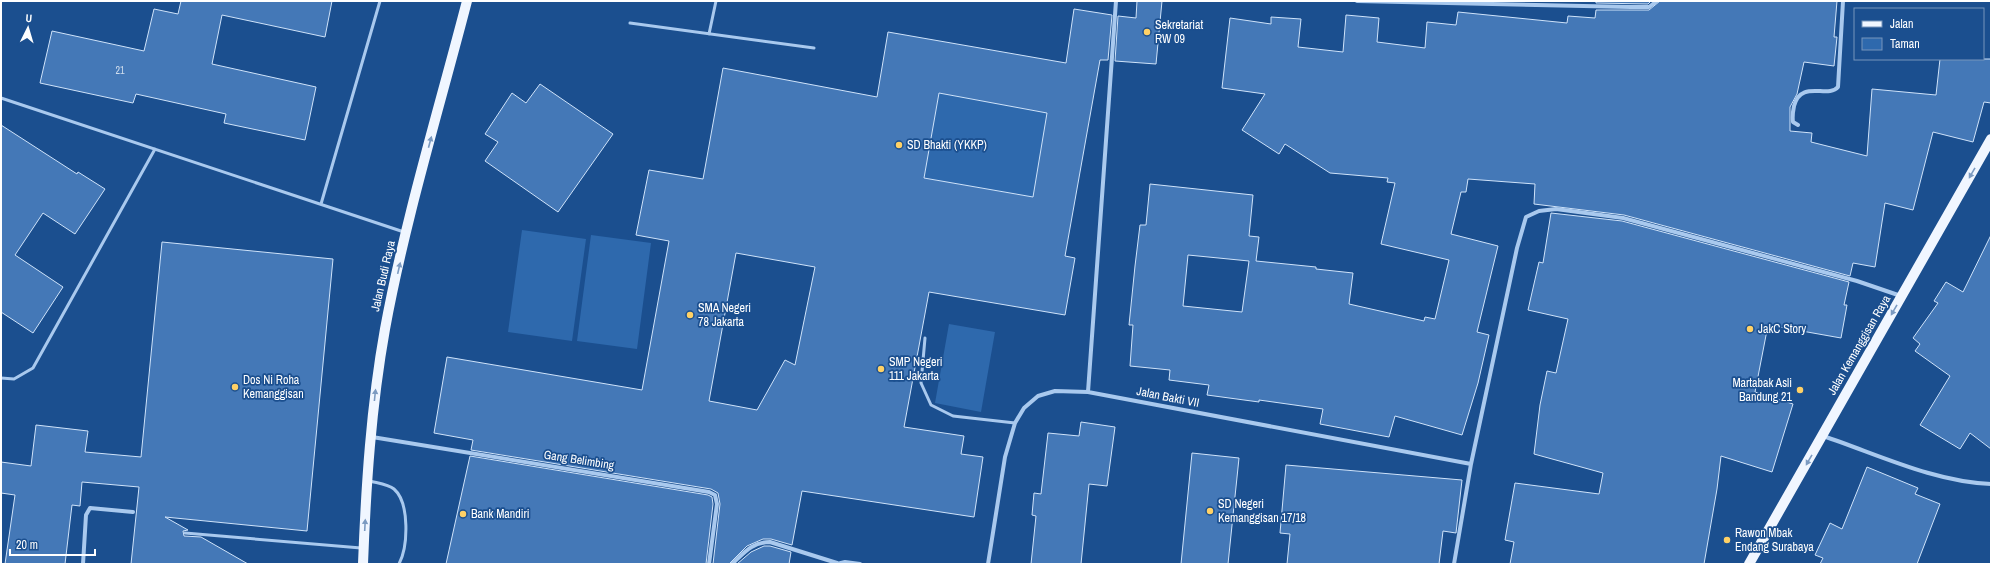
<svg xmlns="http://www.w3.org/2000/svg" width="1992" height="565" viewBox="0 0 1992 565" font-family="'Archivo Narrow',sans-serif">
	<rect width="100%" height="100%" fill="#1b4f8f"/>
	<path fill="#2e69ad" d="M939,93L1047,113L1033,197L924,178Z
		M522,230L586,239L572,341L508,332Z
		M591,235L651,243L637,349L577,341Z
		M949,324L995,332L981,412L935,403Z"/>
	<path fill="#4478b7" stroke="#cfe3fa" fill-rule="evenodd" d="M181,1H332L325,37L222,15L212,64L316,87L305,140L224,123L226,114L136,94L133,103L40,83L52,31L144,51L154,9L178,14Z
		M1137,1H1162L1156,64L1115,61L1118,16L1136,18Z
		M1596,1H1651L1648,4L1596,3Z
		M1660,1H1837L1834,37H1837L1834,66L1804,62L1797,94L1790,107V131L1812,133L1811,142L1867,156L1872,89L1936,95L1940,59H1991V103L1984,102L1973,142L1933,132L1913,210L1885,203L1875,267L1853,263L1850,276L1624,215L1534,204L1535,184L1468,179L1466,192H1461L1451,234L1498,246L1477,332L1489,335L1478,383L1462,435L1395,416L1389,437L1320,424L1323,409L1259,400V402L1207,395L1209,385L1169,380L1170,370L1130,366L1133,325H1129L1135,266L1140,225H1146L1150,184L1253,195L1249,236L1259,237L1256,261L1316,267V269L1353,273L1349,304L1424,321L1425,317L1435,319L1449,260L1381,244L1395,183L1387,182L1388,178L1330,173L1285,144L1279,154L1242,130L1265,94L1222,88L1230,18L1271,24V17L1301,19L1298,47L1343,52L1346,15L1379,18L1377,42L1425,48L1427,22L1456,25L1458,12L1567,23L1568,16L1595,18L1596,10H1649ZM1188,255L1249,261L1242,312L1183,306Z
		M1074,9L1112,15L1108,60H1100L1065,256L1075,258L1065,315L929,292L904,427L964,436L961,454L983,457L974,517L802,491L792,545L771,539H763L747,546L729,564H713L720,504L718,493L711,489L471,450L473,440L434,433L447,357L642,390L669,241L636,235L649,170L703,179L723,68L877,97L888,32L1066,63ZM939,93L1047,113L1033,197L924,178ZM736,253L815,267L795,365L785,360L757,410L709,401Z
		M540,84L613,134L558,212L485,161L498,142L485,134L512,93L526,103Z
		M1,125L77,174L78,172L105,189L75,234L43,213L15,255L63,287L33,333L1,312Z
		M1551,213L1622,221L1849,282L1844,305H1847L1841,338L1768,325L1755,392L1793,404L1772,472L1721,456L1717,489L1704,564H1510L1514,542L1505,540L1515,483L1599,494L1603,473L1534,454L1540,405L1547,371L1556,373L1568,319L1528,310L1539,262L1543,263Z
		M1991,235V449L1970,433L1960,449L1920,425L1950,376L1915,351L1920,344L1913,338L1938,303L1934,301L1946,282L1963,292Z
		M162,242L333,259L307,531L165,517L188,530L183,531L184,536L201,537L248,564H131L139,487L82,482L80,506L72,505L65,564H5L15,495L1,493V462L31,466L36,425L88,431L85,452L141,457Z
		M1081,422L1115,427L1107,486L1089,484L1081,564H1031L1036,516L1032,515L1034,493L1041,494L1048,433L1079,436Z
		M1192,453L1239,458L1228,564H1181Z
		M470,456L708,495L712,497L713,504L706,564H446Z
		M1286,465L1462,480L1456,533L1443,531L1439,564H1287L1290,534L1280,533Z
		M1867,467L1918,488L1915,494L1940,504L1917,564H1820L1823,558L1815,555L1830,523L1842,529Z
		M764,546H770L791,552L789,564H737L751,552Z"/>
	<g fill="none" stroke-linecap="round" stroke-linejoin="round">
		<path stroke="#a9c9ee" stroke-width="3" d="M630,23L814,48
			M709,34L716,1
			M1,98L404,232
			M321,204L380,1
			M925,338L921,383L931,405L953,416L1015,423
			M1,378L14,379L33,368L155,149
			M370,481C377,483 388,484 394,489C410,503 408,547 399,564
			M185,533L361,548"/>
		<path stroke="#a9c9ee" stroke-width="4" d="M1357,1L1631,7H1649L1657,1
			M1798,125L1793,122C1792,116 1793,111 1794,106C1801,79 1828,99 1838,87L1843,1
			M1088,392L1116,1
			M1823,436C1877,454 1934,482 1991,484
			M372,437L709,492L715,495L717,504L709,564
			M83,564L86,515L90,508L133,512
			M732,564C744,553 752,542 770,542L837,563
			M837,564L845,562L860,564
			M988,564L1005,457L1015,423L1024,408L1038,396L1055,391L1088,392L1471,464
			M1454,564L1471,464L1517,248L1526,217L1539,211L1556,209L1623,218L1857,281L1901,296"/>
		<path stroke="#f0f6ff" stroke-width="10" d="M363,564C366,486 371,407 385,329C405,220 439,109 467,1
			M1749,564L1991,139"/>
	</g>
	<defs><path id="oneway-solid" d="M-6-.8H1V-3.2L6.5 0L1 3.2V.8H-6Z"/></defs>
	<g fill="#7b9ac1">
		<use href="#oneway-solid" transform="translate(430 142) rotate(-75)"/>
		<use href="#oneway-solid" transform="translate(1972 173) rotate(120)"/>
		<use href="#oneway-solid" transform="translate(399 268) rotate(-77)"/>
		<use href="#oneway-solid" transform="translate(1894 310) rotate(120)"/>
		<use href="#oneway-solid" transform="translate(375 395) rotate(-84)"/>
		<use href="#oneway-solid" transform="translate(1809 460) rotate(120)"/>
		<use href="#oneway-solid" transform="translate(365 525) rotate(-87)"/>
	</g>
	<g fill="#ffd166" stroke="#1b4f8f" stroke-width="1.5">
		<circle cx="1147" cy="32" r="4"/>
		<circle cx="899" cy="145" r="4"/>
		<circle cx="690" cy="315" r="4"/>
		<circle cx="1750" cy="329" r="4"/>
		<circle cx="881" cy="369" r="4"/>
		<circle cx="235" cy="387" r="4"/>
		<circle cx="1800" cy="390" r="4"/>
		<circle cx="1210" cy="511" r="4"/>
		<circle cx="463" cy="514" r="4"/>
		<circle cx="1727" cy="540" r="4"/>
	</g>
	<g text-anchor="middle" stroke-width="3.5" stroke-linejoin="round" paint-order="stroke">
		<g font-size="10" fill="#d0dded">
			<text x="120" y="74">21</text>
		</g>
		<g font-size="12" fill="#fff" stroke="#1b4f8f" text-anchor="start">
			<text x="1155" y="29">Sekretariat<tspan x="1155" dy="14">RW 09</tspan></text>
			<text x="907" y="149">SD Bhakti (YKKP)</text>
			<text x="698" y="312">SMA Negeri<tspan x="698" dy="14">78 Jakarta</tspan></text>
			<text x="1758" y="333">JakC Story</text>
			<text x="889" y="366">SMP Negeri<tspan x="889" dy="14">111 Jakarta</tspan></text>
			<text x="243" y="384">Dos Ni Roha<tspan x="243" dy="14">Kemanggisan</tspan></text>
			<text x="1792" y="387" text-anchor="end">Martabak Asli<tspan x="1792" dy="14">Bandung 21</tspan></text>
			<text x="1218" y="508">SD Negeri<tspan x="1218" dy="14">Kemanggisan 17/18</tspan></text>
			<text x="471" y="518">Bank Mandiri</text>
			<text x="1735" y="537">Rawon Mbak<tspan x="1735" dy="14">Endang Surabaya</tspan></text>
		</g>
		<g font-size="12" fill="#fff" stroke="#1b4f8f">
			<text transform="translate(383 276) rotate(-77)" y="4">Jalan Budi Raya</text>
			<text transform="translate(1859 345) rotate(-60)" y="4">Jalan Kemanggisan Raya</text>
			<text transform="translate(1168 397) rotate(11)" y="4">Jalan Bakti VII</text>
			<text transform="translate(579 460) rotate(9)" y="4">Gang Belimbing</text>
		</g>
	</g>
	<rect width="1992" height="565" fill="none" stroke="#ffffff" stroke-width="4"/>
	<rect x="1854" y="8" width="130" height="52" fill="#1b4f8f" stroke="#7695bc"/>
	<rect x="1862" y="21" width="20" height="6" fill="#f0f6ff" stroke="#7695bc"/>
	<text x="1890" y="28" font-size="12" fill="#ffffff">Jalan</text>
	<rect x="1862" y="38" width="20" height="12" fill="#2e69ad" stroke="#7695bc"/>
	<text x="1890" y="48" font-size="12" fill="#ffffff">Taman</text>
	<g transform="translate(28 28) rotate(5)" stroke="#1b4f8f" stroke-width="3" paint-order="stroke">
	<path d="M0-3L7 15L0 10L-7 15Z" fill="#ffffff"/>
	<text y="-6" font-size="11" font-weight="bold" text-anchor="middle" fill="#ffffff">U</text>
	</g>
	<path d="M10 549v6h85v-6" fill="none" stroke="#ffffff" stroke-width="2"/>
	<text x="16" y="549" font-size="12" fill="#ffffff" stroke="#1b4f8f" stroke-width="3" paint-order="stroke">20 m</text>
</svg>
